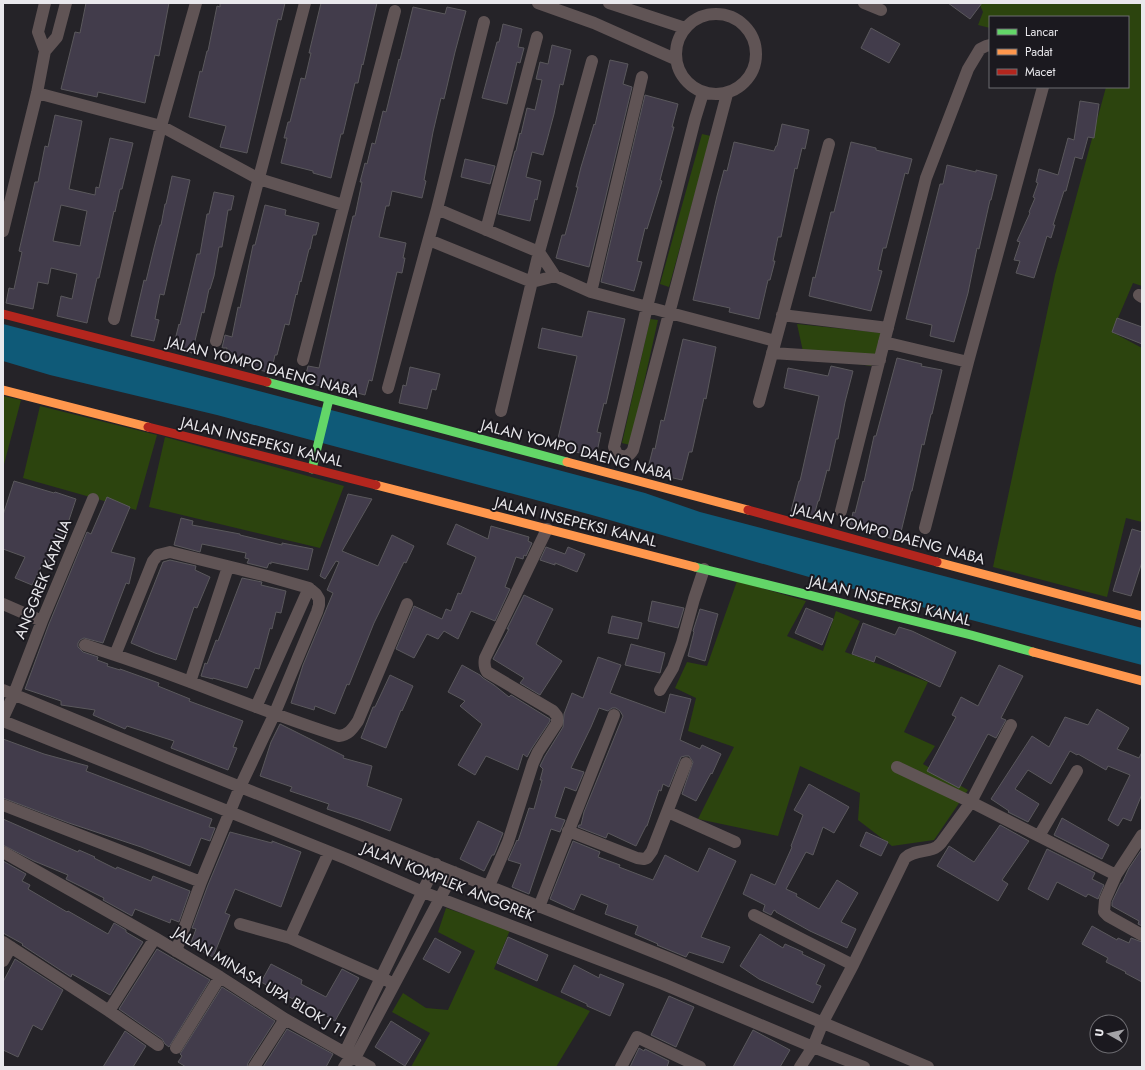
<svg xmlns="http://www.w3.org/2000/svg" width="1145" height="1070" viewBox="0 0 1145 1070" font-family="Jost,sans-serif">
	<rect width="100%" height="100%" fill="#252328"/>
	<path fill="#2c440e" d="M979,3H1142V286L1133,283L1112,332L1142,348V522L1126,518L1107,597L993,567L1055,275L1106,87H1128V17H990V28L978,25L983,12Z
		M702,134L711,136L669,287L660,284Z
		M650,319L658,320L630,445L622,443Z
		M797,324L883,333L871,366L804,356Z
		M3,396L21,400L3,468Z
		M40,406L157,435L136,510L23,478Z
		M165,437L344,486L320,548L149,507Z
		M737,581L806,601L787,636L823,651L836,611L860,621L845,652L928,682L904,732L935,746L923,764L968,790L934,840L892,846L858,820L860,793L800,766L778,836L698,819L734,747L688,731L696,698L675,688L687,662L707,666Z
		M446,908L510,930L494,969L590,1011L556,1067H411L430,1033L392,1012L403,993L426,1008L448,1010L475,951L438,932Z"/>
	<path fill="#0f5a78" d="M3,324L331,410L645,493L700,512L1142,628V665L823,581L592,515L217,415L50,375L3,361Z"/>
	<path fill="#423c4b" stroke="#5a585c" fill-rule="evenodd" d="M86,3H169L159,56L155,55L145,103L98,92L97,97L61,89L75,32L80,33Z
		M220,3H285L281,20L278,19L247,153L220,147L226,126L189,117L200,71L202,72L207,51H208L217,6L220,7Z
		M321,3H377L363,65L362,64L358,83H355L343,134H341L331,178L313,173V171L281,163L287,138H284L288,122H290L301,78L305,79L311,53H309Z
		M948,3H982L970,19Z
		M413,7L445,14L447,7L466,11L455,52L444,99L441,98L433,132L424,180L426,181L422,198L392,191L389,206H386L379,237L406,243L403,258H405L402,273L397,272L372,381L369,380L365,395L342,389L341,391L304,382L308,366L319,368L350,229L353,216H355L362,182H360L365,163L367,164L372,143L375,144L383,111L386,112L399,59L400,60Z
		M503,24L522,29L518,47L524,48L520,63L517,62L507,104L482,98L497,42H499Z
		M871,28L900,44L889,63L861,48Z
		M552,45L571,50L563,85L560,84L554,114L543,155L532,152L526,177L541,181L537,200L535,199L530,221L498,214L515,151H516L520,133L521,134L527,108L535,110L542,80L536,79L540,62L548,64Z
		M610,60L628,64L623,84L632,87L589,267L556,258L562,235H565L578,187H576L581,167L594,124L595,125Z
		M645,95L678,104L672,127H674L660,180L662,181L647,229L645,228L637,261L642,262L634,291L601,282Z
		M1080,101L1099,104L1094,138L1088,137L1082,159L1075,157L1066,191H1064L1053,225H1055L1051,238L1047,236L1034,278L1016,273L1020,261L1014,260L1020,242L1017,241L1030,213L1029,212L1035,198L1033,197L1038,183L1036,182L1039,169L1058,175L1068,138L1074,140Z
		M55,115L82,121L69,189L95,195L96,187L99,188L110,138L133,143L122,189H120L115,212L114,211L99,278H97L87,323L57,316L61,296L72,299L77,274L51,268L48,284L38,282L33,309L6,303L9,288L14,289L22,252L19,251L35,182H38L45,146L48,147ZM61,205L87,211L80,246L53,241Z
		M782,124L809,130L805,149L802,148L797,169L795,168L781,237H778L773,261H775L770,280H768L759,319L729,312L730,308L693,300L717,196L724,170L727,171L734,142L774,151L776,146H777Z
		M851,142L876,148V150L912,159L908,174L905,173L886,248H883L878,270L882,271L871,311L809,296L813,277L815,278L831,212H834Z
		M465,159L495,166L490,184L461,177Z
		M947,165L976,172V170L997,175L991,200H990L979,249L977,248L968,293L954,342L930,336L932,325L906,319L940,184H943Z
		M172,176L190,180L164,295L160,294L155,319L159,320L154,341L131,336L144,280L146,281L154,248L160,225H161L165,204H166Z
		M214,192L234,196L231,210H228L222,247H219L214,276L210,289H209L204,313L202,312L192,353L173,348L179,324L180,325L197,254H200L207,214H209Z
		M265,205L286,210L285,215L319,223L316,235H313L310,249H309L301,282L300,281L297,295L296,294L289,325L285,324L277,355H275L271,373L252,368V366L225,360L227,348H222L225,335L232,337L238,307L240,308L253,245H255Z
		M588,311L625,319L606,404L604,403L597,432L601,433L596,457L556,447L577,356L538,348L542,328L582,337Z
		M1117,318L1142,327V344L1112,332Z
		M683,339L716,347L706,399L704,398L692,452H689L682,480L647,472L653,448L655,449L661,420L664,421Z
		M897,358L922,364L921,366L942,370L932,414H931L924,445L922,444L912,491H911L899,540L885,537V535L850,527L853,512L855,513L863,481L864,482L874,436H876Z
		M831,366L853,371L845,402L838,439H836L829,471L827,470L819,501H818L814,516L791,511L799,481H800L819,396L784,388L788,368L828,376Z
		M410,367L440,374L436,390L432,389L427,409L399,403L403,385L406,386Z
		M14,481L54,493L55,492L76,499L68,523L46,567L42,565L32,585L15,578L25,557L3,549V515Z
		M348,494L372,499L342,551L378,566L392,535L414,546L406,563L404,562L374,623L349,685L347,684L335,714L315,706L314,710L291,703L303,665L333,593L327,590L339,562L336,561L325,579L320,576Z
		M107,497L130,507L111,552L135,558L129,584L126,583L103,643L84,638L80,640L78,643V647L83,652L98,657L97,660L108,664L107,666L120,670V669L159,683L158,686L190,699L189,701L243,721L233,747L237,748L228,770L171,748L174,741L127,726L125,729L93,715L95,710L61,705V701L25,689L49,624L87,532L91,534Z
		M181,518L193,521L192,525L240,534V535L282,545V543L313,549L308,570L271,562V564L269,563L267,568L247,563L249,559L245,558L246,553L202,544L200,552L174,545Z
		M456,524L488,539L491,526L529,537L528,541L532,543L526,556L524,555L523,559L516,557L505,587L510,589L495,621L471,611L458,639L444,631L438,639L427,634L414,658L396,649L414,606L442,619L446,609L451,611L458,593L461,594L476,557L447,544Z
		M1132,529L1142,532V562L1131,596L1113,591Z
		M546,547L565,554L568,547L585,554L577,572L555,563V565L540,560Z
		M170,560L196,566L195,570L210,577L197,608L194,607L176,660L155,653L131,643L163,562Z
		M242,578L262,582L261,585L286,591L281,613L276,612L272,629L270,628L259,669L255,668L247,688L213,678V679L201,676L205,663L207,664L216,640L218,641Z
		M524,595L553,609L536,644L562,661L540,695L520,683L524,678L493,659L509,629H507Z
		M652,601L684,608L678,628L648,621Z
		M806,608L833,619L822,645L795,633Z
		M700,609L718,614L705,661L688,656L694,632L693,631Z
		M612,616L642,623L638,639L608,633Z
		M863,623L895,635L899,627L912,631L956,652L940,687L876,656L874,662L852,654Z
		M631,644L665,653L660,673L625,665Z
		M598,657L621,665L610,693L665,713L670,694L691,699L680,740L700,749L702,745L721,754L712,774L711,773L696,801L682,794L693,762L689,756H685L681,757L669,787L663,784L661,791L659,790L647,826H646L636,846L608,833L606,838L578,827L579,825H581L584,812L623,716L620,711L616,708H612L608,711L599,708L591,727L571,768L584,772L576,791L565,787L555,817L565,820L560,832L551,829L529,894L512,887L521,864L508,860L517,840L518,841L529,808L534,809L542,780H540L543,769L540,766L545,756L563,727L564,714L572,693L583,698Z
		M462,665L480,675L483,678L494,685L509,697L511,695L550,719V721L532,748L527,757L523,754L518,770L486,756L475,775L458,765L482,724L460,706L465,701L448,692Z
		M999,665L1023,676L1001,718L1006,720L996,738L988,734L959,788L927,771L956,717L952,715L961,697L978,706Z
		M390,675L413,686L402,711L401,710L386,748L361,738L373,707H375Z
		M1097,709L1129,728L1117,749L1139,758L1142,752V794L1131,821L1123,818L1118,826L1108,820L1130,775L1108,766L1106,770L1078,754L1077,755L1070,751L1051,784L1028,770L1015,789L1039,804L1028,822L1008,812L1009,811L991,799L1032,736L1049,747L1065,717L1088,725Z
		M280,724L344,756L343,758L372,766L367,786L402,799L390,831L361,820L327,809L329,804L290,791L292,787L260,776L271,742Z
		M3,739L44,754L88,766L86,771L212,819L209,827L215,828L210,841L201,838L190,866L141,847L69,823L3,798Z
		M809,784L849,807L834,833L823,827L813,855L806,852L786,889L797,894L796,896L819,909L837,880L858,893L841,922L856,929L847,948L810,931L776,912V911L774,910L771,915L763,911L765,905L743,894L751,874L775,885L792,847L791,846L803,815L794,810Z
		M1062,818L1109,845L1102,859L1054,835Z
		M3,819L78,852L79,850L95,857L94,858L116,869L117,867L151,881L153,876L190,891L179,922L171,919L170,923L135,909L132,916L103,900L104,898L66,879L68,875L34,861L3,845Z
		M478,821L503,833L494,855H492L484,871L460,859Z
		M1000,825L1029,841L1002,880L1008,884L998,901L937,866L949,846L974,862Z
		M230,832L272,843V841L301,852L281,907L235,889L225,913L230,915L213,957L190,945L196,929L192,928L208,885Z
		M866,832L888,842L881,856L860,846Z
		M573,841L600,852L598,857L620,865L619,867L653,880L665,855L698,872L709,848L736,861L701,937L730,947L723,963L689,952L686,957L657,945L658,944L635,934L638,926L605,914L608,905L581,894L574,910L550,899Z
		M1047,849L1095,873L1092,879L1104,885L1098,899L1088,894L1086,897L1057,882L1048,900L1028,889Z
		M1142,849V926L1138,924L1139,921L1112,906V902L1121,883H1122L1129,868Z
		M3,861L26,874L22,881L30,885L28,889L67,912L68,911L108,934L114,923L126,930V932L143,942L110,995L72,974L71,977L22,945L23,944L3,933Z
		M1092,926L1117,940L1118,938L1129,943L1131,938L1142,942V982L1125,973L1126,972L1106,962L1108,958L1082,944Z
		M760,934L783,948L785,944L803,952L802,954L825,965L816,984L821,986L813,1003L759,979L740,966Z
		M508,937L548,955L537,981L497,963Z
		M435,938L461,952L449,973L423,959Z
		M157,949L210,980L169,1047L165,1044L162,1039L119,1009Z
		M15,959L63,990L42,1030L33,1025L18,1057L3,1050V982Z
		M271,964L302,980L301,984L326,997L342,969L359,978L335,1021L294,997L293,999L261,982Z
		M574,965L599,978L600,974L624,984L610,1016L587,1006V1004L561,992Z
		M222,987L275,1021L248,1063L247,1067H186L178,1062L182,1056L180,1054Z
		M669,996L694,1007L676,1047L651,1035Z
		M391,1021L421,1040L405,1066L375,1047Z
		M287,1029L333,1054L326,1067H263Z
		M753,1030L790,1050L780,1067H733Z
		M125,1031L146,1046L133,1067H103Z
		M639,1048L644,1051L645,1049L669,1061L667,1067H630Z"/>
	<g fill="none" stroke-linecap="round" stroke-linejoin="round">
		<path stroke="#605455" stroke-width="12" d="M538,3L594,23L675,59
			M609,3L685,28
			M864,3L881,10
			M676 54a40 40 0 1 1 80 0a40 40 0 1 1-80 0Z
			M45,51L57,37L66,3
			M37,93L161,126L259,179L343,205
			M703,93L695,119L647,307L614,447L617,454C624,458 629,457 633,450L727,94
			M437,209L539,252L555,276L591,292L775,341
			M486,230L537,37
			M3,231L37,93L45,51L38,32L45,3
			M429,240L532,282L555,276
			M591,292L642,77
			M1139,295L1142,297
			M782,315L888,328
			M114,319L161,126L196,3
			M216,341L305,3
			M884,342L968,362L925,528
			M772,353L880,360
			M303,360L395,11
			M968,362L1043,87
			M388,388L437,209L484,22
			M759,402L829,144
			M501,411L539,252L592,61
			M841,511L926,178L968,69L980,49L986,46L990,45
			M3,604L42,621
			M85,645L115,655
			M190,682L228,567
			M3,690L168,758L671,959L928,1067
			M660,690L673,668L682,643L694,599L704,569
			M256,707L309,588
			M3,718L14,694L42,621L93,499
			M3,721L347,859L423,892L663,984L813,1047L864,1067
			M897,767L971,802L1116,875L1105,900L1104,912L1108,916L1142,935
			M3,805L201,882
			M668,812L735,842
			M568,831L637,858L644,859L647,858L652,851L686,763
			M1039,836L1077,771
			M3,852L155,938
			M1116,875L1142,835
			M489,886L508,842L533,763L538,752L557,723V716L553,711L487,672C484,667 484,663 485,658L547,529
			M539,907L614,715
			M754,915L853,965
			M240,924L290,938L388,981
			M290,938L329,852
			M3,942L109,1011L155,938L220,977L285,1019L370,1067
			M176,951L201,882L240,787L274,715L317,612L319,605V599L316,594L309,588L267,576L170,552L158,555L153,561L115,655C191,680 263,712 339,736C349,735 353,728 358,721L407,604
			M3,961L11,947
			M109,1011L158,1045
			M176,1048L220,977
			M345,1052L436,864
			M254,1067L285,1019
			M344,1067L348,1061L355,1058L454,872
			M621,1067L637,1037L700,1067
			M800,1067L813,1047L823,1022L853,965L905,858C918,847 931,855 941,843L971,802L1011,725"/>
		<path stroke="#63d668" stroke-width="9" d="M267,382L567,462
			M312,469L329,399
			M695,567L971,635L1033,652"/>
		<path stroke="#ff974d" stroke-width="9" d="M3,390L148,427
			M567,462L748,510
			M376,485L695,567
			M937,562L1142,616
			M1033,652L1142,681"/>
		<path stroke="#b3261e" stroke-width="9" d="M3,314L267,382
			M148,427L376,485
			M748,510L937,562"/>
	</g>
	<g text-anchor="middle" stroke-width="4" stroke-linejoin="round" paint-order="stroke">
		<g font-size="15" fill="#e9e8ec" stroke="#1b191f">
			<text transform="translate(263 367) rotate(15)" y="5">JALAN YOMPO DAENG NABA</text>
			<text transform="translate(262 442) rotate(14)" y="5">JALAN INSEPEKSI KANAL</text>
			<text transform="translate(577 450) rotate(15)" y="5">JALAN YOMPO DAENG NABA</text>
			<text transform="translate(576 522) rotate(14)" y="5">JALAN INSEPEKSI KANAL</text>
			<text transform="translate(889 534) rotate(15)" y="5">JALAN YOMPO DAENG NABA</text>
			<text transform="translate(43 579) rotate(-68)" y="5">ANGGREK KATALIA</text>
			<text transform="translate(890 601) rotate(14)" y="5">JALAN INSEPEKSI KANAL</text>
			<text transform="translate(448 882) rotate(22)" y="5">JALAN KOMPLEK ANGGREK</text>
			<text transform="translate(260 982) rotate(31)" y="5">JALAN MINASA UPA BLOK J 11</text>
		</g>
	</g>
	<rect width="1145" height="1070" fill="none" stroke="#e9e8ec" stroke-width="8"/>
	<rect x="989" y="16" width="140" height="72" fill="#1b191f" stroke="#6d6c71"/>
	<rect x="997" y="29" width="20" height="6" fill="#63d668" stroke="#6d6c71"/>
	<text x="1025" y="36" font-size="12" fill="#e9e8ec">Lancar</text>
	<rect x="997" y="49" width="20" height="6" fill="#ff974d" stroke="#6d6c71"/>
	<text x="1025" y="56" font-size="12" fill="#e9e8ec">Padat</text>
	<rect x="997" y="69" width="20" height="6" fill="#b3261e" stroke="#6d6c71"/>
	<text x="1025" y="76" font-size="12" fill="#e9e8ec">Macet</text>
	<g transform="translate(1109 1034) rotate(278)"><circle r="19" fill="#1b191f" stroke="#6d6c71"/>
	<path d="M0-3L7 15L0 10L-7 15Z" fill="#a4a3a7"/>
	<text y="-6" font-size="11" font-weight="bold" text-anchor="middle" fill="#e9e8ec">U</text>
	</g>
</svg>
